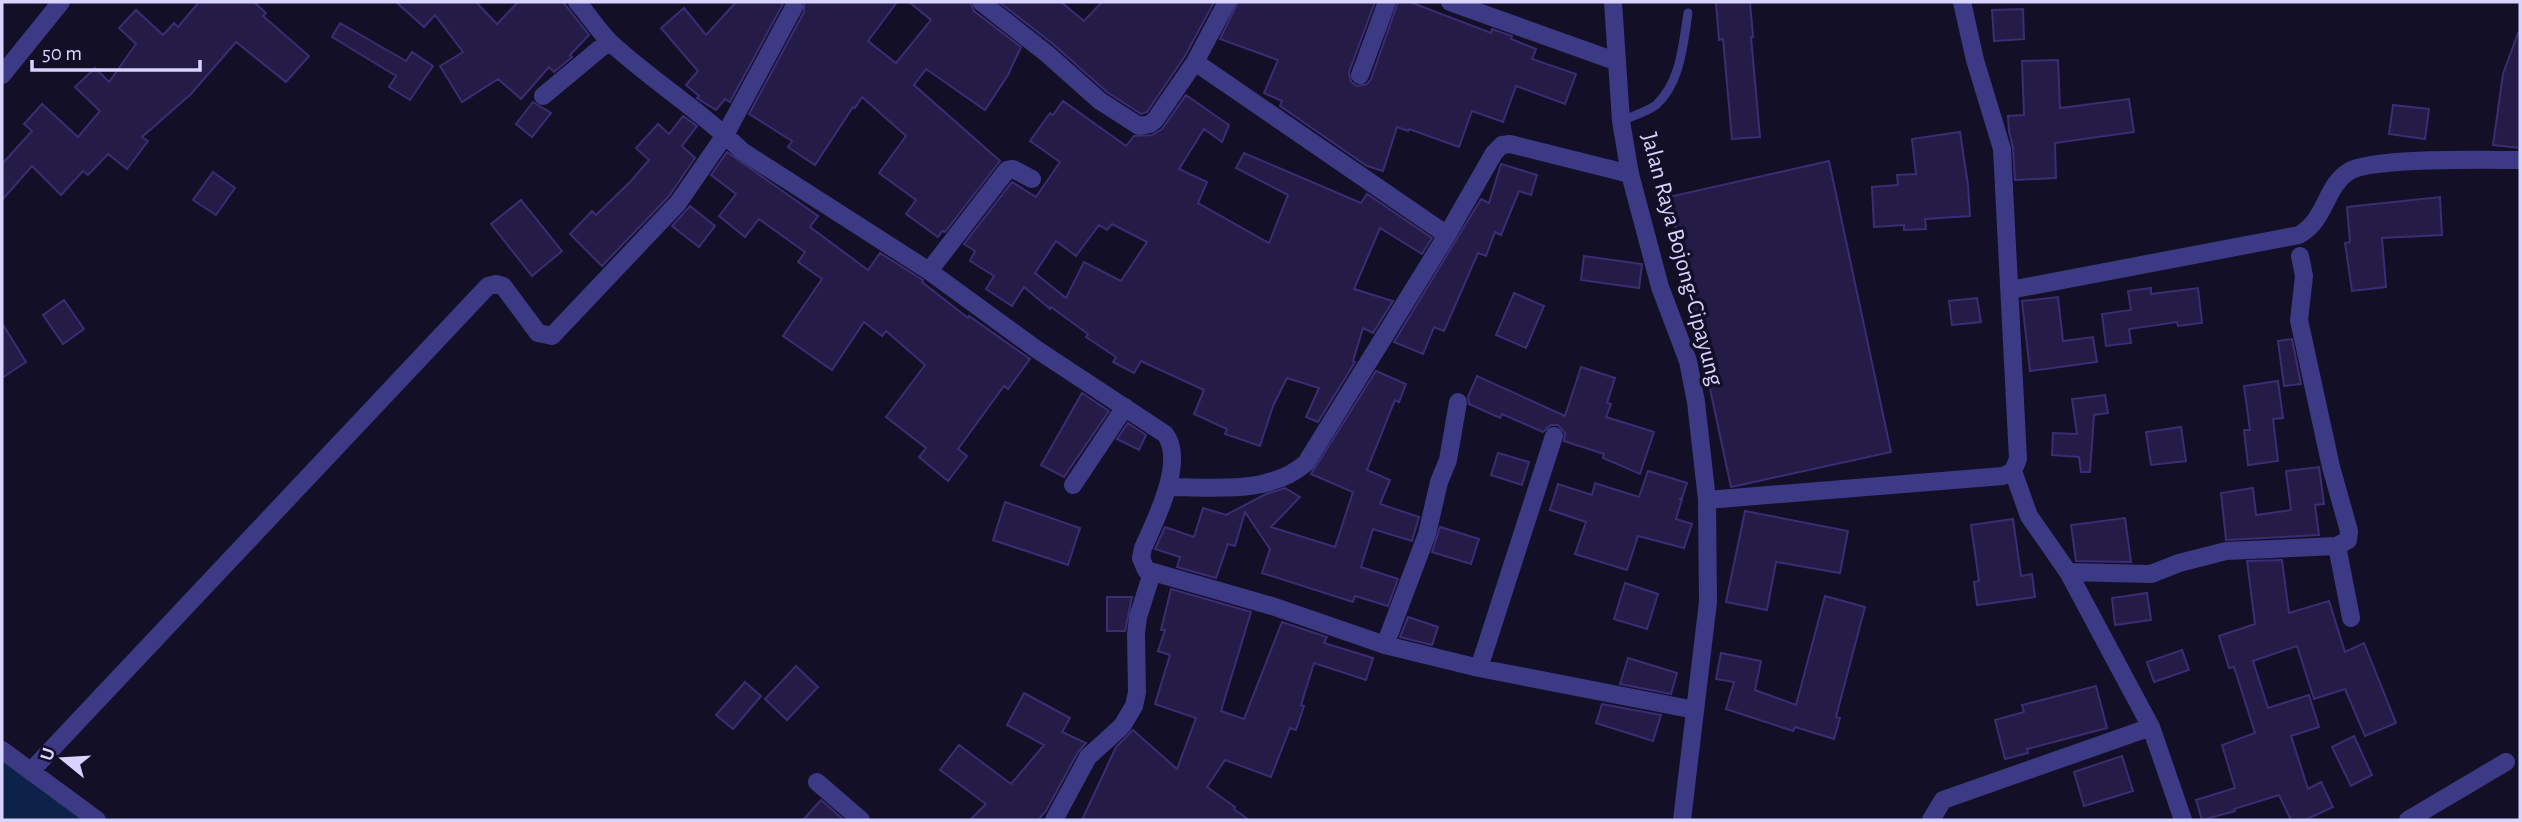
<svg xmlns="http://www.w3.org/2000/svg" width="2522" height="822" viewBox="0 0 2522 822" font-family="'Alegreya Sans',sans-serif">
	<rect width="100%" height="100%" fill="#130f26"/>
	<path fill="#0c2248" d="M2,747L100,820H2Z"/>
	<path fill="#241b47" stroke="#3b2d73" stroke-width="2" fill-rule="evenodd" d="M199,2H254L266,13L263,16L309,56L286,82L236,42L191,94L142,137L148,141L127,169L108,154L88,175L83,171L61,195L32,166L2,200V164L32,131L24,124L42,104L78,137L100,111L75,87L95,68L109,82L136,44L119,28L136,10L163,35L174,23L178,27Z
		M396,2H476L497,24L518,2H563L589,35L570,55L572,57L554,72L549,67L521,99L498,79L462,102L440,66L463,52L435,15L424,27Z
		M736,2H784L730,102L725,99L716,110L697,98L699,96L686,85L698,71L661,28L684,8L706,35Z
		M804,2H897L868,41L896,63L931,20L909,2H970L974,11L1021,47L1008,75L985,110L926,69L914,85L1000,161L945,232L942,231L938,237L906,214L916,200L879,173L906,136L862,97L855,108L853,107L815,165L788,147L792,141L749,114L804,12Z
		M999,2H1061L1084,21L1102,2H1214L1185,56L1147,112L1141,114L1107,92L1053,44Z
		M1238,2H1375L1349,72L1351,82L1357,86L1367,84L1371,79L1398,2H1410L1491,33L1492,29L1512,36L1511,39L1536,49L1532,59L1576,74L1565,104L1516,86L1503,122L1472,111L1459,147L1409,129L1408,131L1397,127L1383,171L1367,166L1280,106L1282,101L1264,93L1278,60L1220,39Z
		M1716,2H1750L1753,37H1751L1760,137L1732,139L1723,39L1719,40Z
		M2023,9L2024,39L1994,41L1992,10Z
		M340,23L406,61L412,52L433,66L410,100L389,87L396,76L332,37Z
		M2518,33H2520V148L2493,145L2503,74Z
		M2058,60L2060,108L2129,99L2134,132L2055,143L2056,178L2015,180L2013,148L2009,131L2008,116L2024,115L2022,61Z
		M1186,95L1229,125L1222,142L1204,129L1179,169L1207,182L1198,203L1269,243L1288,195L1236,168L1244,153L1361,203L1367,194L1432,238L1422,254L1380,228L1354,289L1393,301L1373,333L1363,328L1353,361L1355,362L1318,422L1306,417L1319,388L1287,378L1273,406L1260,446L1225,434L1227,429L1194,414L1204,390L1141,361L1134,373L1113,362L1116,357L1086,337L1088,334L1051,307L1050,309L1024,287L1012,306L986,289L994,276L970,261L975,251L964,244L1012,182L1036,197L1060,162L1030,141L1050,113L1053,115L1063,101L1126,146L1134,136L1152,135L1162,129ZM1112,224L1147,242L1121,281L1084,262L1066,298L1035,273L1056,241L1076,256L1099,225L1107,230Z
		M533,102L551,113L532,137L516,124Z
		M2393,105L2429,109L2425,139L2389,134Z
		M683,116L697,126L682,146L695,158L669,196L602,266L570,234L592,211L596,215L631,181L649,160L636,148L658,124L669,134Z
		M1960,132L1968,185L1970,216L1925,219L1926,229L1904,230V225L1874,227L1872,187L1898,185L1897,175L1916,174L1912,139Z
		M727,152L818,216L810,227L868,270L880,253L923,280L922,282L968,318L969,316L1030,359L1008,389L1004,386L958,449L967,456L948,481L919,457L926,448L886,417L925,365L886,331L882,336L864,322L832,370L783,336L822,279L798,262L805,252L759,219L745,237L719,216L736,194L711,175Z
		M1829,161L1891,452L1731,487L1669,197Z
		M1501,164L1537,175L1531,195L1519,191L1501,235L1495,232L1486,256L1478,253L1444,331L1434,327L1423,354L1394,342L1481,199L1489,203Z
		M213,172L235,188L216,215L193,200Z
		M2440,197L2442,235L2382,238L2386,287L2352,291L2345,243L2350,242L2347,207Z
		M521,200L562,251L532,276L491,224Z
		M690,206L715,226L699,247L672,226Z
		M1584,256L1642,264L1639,288L1581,280Z
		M2151,288V294L2198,288L2202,323L2178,326L2177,322L2129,329L2131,343L2106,346L2102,314L2131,310L2128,291Z
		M1514,293L1544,306L1526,348L1496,335Z
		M2058,297L2063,341L2093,337L2097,362L2030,371L2022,301Z
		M1977,298L1981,322L1952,325L1949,301Z
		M64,300L84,329L63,344L43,315Z
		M2,323L26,362L2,378Z
		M2292,339L2301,384L2284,386L2278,341Z
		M1581,367L1615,378L1607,403L1611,404L1606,417L1654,432L1640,474L1603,458L1604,454L1564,441L1565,433L1558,425H1551L1543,432L1502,414L1500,418L1469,404L1468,397L1477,376L1565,416Z
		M1376,371L1406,384L1399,402L1395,400L1367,470L1390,480L1380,504L1419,517L1412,541L1373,529L1361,567L1398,579L1388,606L1355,596L1353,602L1262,573L1270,549L1245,512L1235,546L1228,544L1216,578L1177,567L1180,557L1155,549L1165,527L1194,537L1203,508L1226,515L1266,494L1285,488L1300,497L1271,527L1335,547L1353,492L1311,474Z
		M2278,381L2283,418L2273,419L2278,461L2248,465L2244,430H2250L2244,386Z
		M1082,393L1109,411L1064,477L1041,465Z
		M2105,395L2108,413L2094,415L2090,472H2081L2079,457L2052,455L2053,433L2077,434L2072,399Z
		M1128,423L1146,435L1139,450L1117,439Z
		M2181,427L2186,461L2151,465L2146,432Z
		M1498,453L1529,462L1522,485L1491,475Z
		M2319,467L2324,504L2315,505L2319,535L2226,540L2221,493L2253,488L2256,515L2291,510L2286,471Z
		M1648,471L1687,483L1682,498L1679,499H1682L1676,519L1692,524L1684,548L1638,536L1627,570L1575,554L1586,522L1550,510L1558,484L1592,495L1595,483L1639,497Z
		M1005,502L1080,528L1068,565L993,540Z
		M1745,511L1848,531L1840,573L1776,562L1767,610L1726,602Z
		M2125,518L2131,562L2076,561L2071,525Z
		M2013,519L2021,576L2032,574L2035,597L1977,605L1974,582L1979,581L1971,525Z
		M1440,527L1479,539L1471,564L1432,552Z
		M2282,560L2289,613L2329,601L2345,652L2364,643L2396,723L2365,736L2345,689L2314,699L2297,646L2253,661L2268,708L2309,695L2319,727L2291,736L2308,789L2321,782L2333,807L2305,820H2291L2279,795L2234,809L2235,811L2202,820L2196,800L2235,788L2222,745L2255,733L2234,667L2229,668L2219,636L2255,624L2247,561Z
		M1625,583L1658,594L1647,629L1614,619Z
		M1171,589L1251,612L1221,711L1244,719L1282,622L1327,637L1324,643L1373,658L1366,680L1314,663L1301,705L1304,706L1296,730L1290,728L1271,777L1225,760L1207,787L1235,807L1234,809L1249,820H1082L1116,747L1133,730L1177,769L1196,718L1155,704L1170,655L1158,651L1165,630H1161Z
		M2147,593L2151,620L2115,625L2112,598Z
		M1825,596L1865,607L1836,717L1840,718L1834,739L1795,727L1793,731L1726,709L1734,682L1716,679L1721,653L1761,661L1755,690L1796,705Z
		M1107,597H1132L1125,631H1107Z
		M1408,617L1438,627L1432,645L1400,637Z
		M2182,650L2189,670L2154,682L2147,662Z
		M1628,658L1677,673L1671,694L1620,684Z
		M796,666L818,687L787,720L765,699Z
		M745,682L761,696L733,729L716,715Z
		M2096,686L2107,728L2027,749L2028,753L2005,759L1995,720L2024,712L2022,705Z
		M1024,693L1070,718L1062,732L1086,743L1078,752L1046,811L1038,820H970L986,804L940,770L959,745L1011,784L1044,745L1007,725Z
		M1602,704L1661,715L1653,741L1596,723Z
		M2354,736L2372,775L2351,786L2332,747Z
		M2122,756L2133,791L2084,806L2074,772Z
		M821,800L844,820H803Z"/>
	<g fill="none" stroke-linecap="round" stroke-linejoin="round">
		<path stroke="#3d3a85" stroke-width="9" d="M1621,121C1632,116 1647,112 1656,105C1681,82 1683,44 1688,13"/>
		<path stroke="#3d3a85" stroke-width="18" d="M577,2C589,15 599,32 612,44C654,82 702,112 742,151L929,271L1036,349L1165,434C1186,461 1155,521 1143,548L1141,558L1146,570L1272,606L1385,645L1479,668L1695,710
			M981,2L1046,53L1100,101L1139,126L1150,124L1155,120L1195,62L1227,2
			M1450,2L1615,61
			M1195,62L1447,235L1494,153L1502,145L1510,144L1630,174
			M1360,75L1387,2
			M543,96L609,41
			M929,271L1007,170L1013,169L1032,179
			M2010,290L2299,235C2326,220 2325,187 2348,172C2370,157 2488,160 2520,160
			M2013,471L2029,516L2068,572L2151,727L2183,820
			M1073,485L1125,407
			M1169,487C1215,487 1269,495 1306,463L1447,235
			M1707,500L2003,476L2013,471L2018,459L2002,149L1975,60L1962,2
			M2337,546L2351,618
			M2068,572L2151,574L2179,563L2226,551L2337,546L2348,540L2349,531L2331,467L2299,320L2304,276L2300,256
			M1385,645L1427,534L1439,482L1448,460L1458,402
			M1479,668L1554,436
			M2,750L97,820
			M31,771L488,286L496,284L503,286L538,333L552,336L678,203L725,135L794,7
			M817,782L861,820
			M1054,820L1088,757L1122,726L1134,706L1137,692L1136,634L1138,617L1152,573
			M1931,820L1943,800L2151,727
			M2408,820L2506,762"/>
		<path stroke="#3d3a85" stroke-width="18" d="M1613,2L1621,121L1630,174L1660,287L1688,361L1696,402L1707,500L1708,602L1682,820
			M2,75L61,2"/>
	</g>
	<g text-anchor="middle" stroke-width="7" stroke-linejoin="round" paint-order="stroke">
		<g font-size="24" fill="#d9d4ff" stroke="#130f26">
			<text transform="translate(1683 259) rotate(75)" y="8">Jalan Raya Bojong-Cipayung</text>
		</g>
	</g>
	<rect width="2522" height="822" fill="none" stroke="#d9d4ff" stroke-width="7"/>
	<g transform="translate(63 759) rotate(288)" stroke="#130f26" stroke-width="5" paint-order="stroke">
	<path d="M0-5L12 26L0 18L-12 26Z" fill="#d9d4ff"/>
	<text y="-10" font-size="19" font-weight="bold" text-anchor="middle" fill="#d9d4ff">U</text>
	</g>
	<path d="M32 60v10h168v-10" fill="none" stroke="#d9d4ff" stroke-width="3.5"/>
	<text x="42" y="60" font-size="21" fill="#d9d4ff" stroke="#130f26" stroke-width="5" paint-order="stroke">50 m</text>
</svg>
